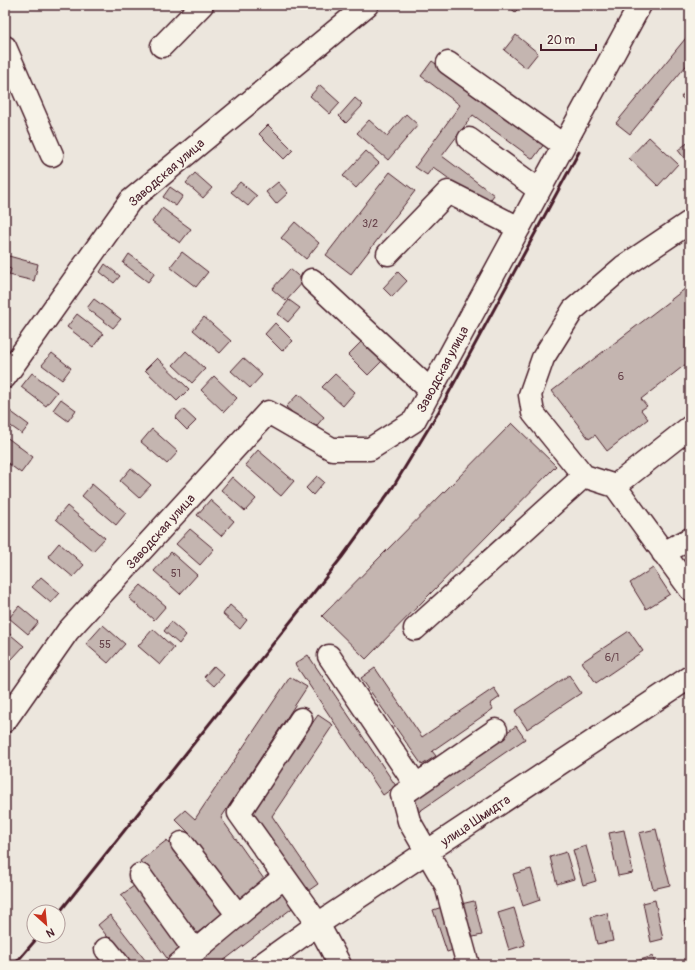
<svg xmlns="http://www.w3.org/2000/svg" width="695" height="970" viewBox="0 0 695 970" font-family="Pangolin,sans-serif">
	<rect width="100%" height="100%" fill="#ece6dd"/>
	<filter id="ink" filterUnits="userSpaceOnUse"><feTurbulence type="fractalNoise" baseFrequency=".025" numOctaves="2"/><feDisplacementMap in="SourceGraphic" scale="8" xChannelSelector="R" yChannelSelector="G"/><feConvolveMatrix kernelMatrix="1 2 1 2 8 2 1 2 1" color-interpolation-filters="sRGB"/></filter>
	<g filter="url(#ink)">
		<path fill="#c4b5b0" stroke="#4a1f2b" d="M507,5H522L515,12Z
			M690,33V61L630,134L616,123Z
			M516,35L538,53L526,68L504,50Z
			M432,61L544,144L533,159L473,115L442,156L494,195L486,206L433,167L427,175L415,167L460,105L421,76Z
			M320,85L340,103L330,114L310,96Z
			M690,86V104L681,97Z
			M355,98L363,105L346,123L339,116Z
			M406,114L418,125L388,160L357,133L369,120L387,136Z
			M268,125L293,150L284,159L259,134Z
			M649,137L678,164L658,186L629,158Z
			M690,141V166L678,150Z
			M366,151L379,163L356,188L343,176Z
			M390,172L415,191L351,274L326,255Z
			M195,173L212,188L203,198L186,183Z
			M240,182L257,196L248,206L231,192Z
			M278,182L288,193L276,204L266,192Z
			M170,187L183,196L176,206L163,197Z
			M162,208L191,229L180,243L152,222Z
			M295,222L319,243L306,259L281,238Z
			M182,252L208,272L196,287L170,267Z
			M129,254L155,273L148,282L123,263Z
			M5,255L38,264L34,281L9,275L11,269L5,267Z
			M105,264L120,276L114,283L100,272Z
			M290,269L304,281L286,301L272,289Z
			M398,272L407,281L392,297L383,288Z
			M690,285V361L641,399L647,406L641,410L648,419L607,451L595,435L589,439L552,391Z
			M94,299L121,319L113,328L87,308Z
			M289,300L300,308L288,322L278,314Z
			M77,314L103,334L93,347L67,327Z
			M204,317L231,341L220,353L193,330Z
			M275,323L293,341L282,351L265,334Z
			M363,340L383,360L368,375L348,355Z
			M186,351L205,369L192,383L173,365Z
			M52,353L71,368L62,380L42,365Z
			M157,358L189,389L177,401L145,370Z
			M243,358L262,375L250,388L231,371Z
			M32,373L57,392L46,406L21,387Z
			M335,374L355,392L343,406L322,387Z
			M214,376L237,398L224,412L201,390Z
			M298,394L324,417L313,430L286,407Z
			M61,399L76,410L68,421L53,410Z
			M183,409L196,421L187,430L175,418Z
			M10,411L29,425L22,434L5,422V418Z
			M512,423L556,466L366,659L322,616Z
			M152,429L178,452L167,464L141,442Z
			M5,436L33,457L21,473L5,461Z
			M258,450L294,481L281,496L245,465Z
			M131,468L151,485L139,498L120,481Z
			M317,476L324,482L313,495L306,488Z
			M232,477L256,499L245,511L221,490Z
			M92,484L126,513L116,525L82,496Z
			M210,500L234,521L221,536L197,515Z
			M67,506L105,538L93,551L56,519Z
			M190,529L214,549L200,565L176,544Z
			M59,543L84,565L73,577L48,556Z
			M171,552L197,575L180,594L154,571Z
			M653,568L670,594L646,609L630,583Z
			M41,577L60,593L51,603L32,587Z
			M141,585L166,606L154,620L129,598Z
			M230,605L247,620L240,629L223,614Z
			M19,606L38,622L28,634L9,618Z
			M171,622L186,635L179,644L164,631Z
			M103,625L125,644L108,663L86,644Z
			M153,629L174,648L160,665L138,646Z
			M5,630L24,646L12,659L5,653Z
			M629,631L643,651L596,683L582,662Z
			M308,655L396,786L383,795L295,664Z
			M214,666L224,675L214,686L204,677Z
			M375,668L422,737L494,688L500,697L490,704L493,709L432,751L436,756L422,765L361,678Z
			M569,675L581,693L527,729L515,711Z
			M290,677L307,687L221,818L266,882L239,903L188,840L192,836L175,819L185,810L195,819Z
			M318,715L333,725L272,816L318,884L305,893L251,812Z
			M516,726L525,739L417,813L408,799Z
			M656,829L670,885L653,889L639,833Z
			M624,830L633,873L618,876L609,833Z
			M167,840L223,913L196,934L140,861Z
			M586,846L596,881L583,885L573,850Z
			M566,852L574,879L557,884L550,857Z
			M531,869L540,900L523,906L513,874Z
			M134,886L182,952L169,961L121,895Z
			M283,891L295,906L218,965H188Z
			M655,900L663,939L651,942L643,903Z
			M474,901L482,935L469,938L461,904Z
			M445,906L459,948L447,952L433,910Z
			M514,908L525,945L509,950L498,913Z
			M607,913L613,941L597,944L591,917Z
			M110,915L149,965H130L98,925Z
			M690,918V946L684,920Z
			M653,956L655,965H638L637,961Z"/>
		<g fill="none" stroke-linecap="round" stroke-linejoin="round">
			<g stroke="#4a1f2b" stroke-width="25">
				<path id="minor" d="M162,46L202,5
					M5,47L52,155
					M448,63L563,145
					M469,139L539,190
					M690,222L623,267L573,310L543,358L530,395L533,413L584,476L615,486L690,589
					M388,254L448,192L519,228
					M312,280L430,390
					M5,377L130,201L367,5
					M615,486L690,427
					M663,553L690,539
					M415,629L584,476
					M329,656L416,785
					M301,719L239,813L318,924L340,965
					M5,721L68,631L268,412L332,449H370L414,421L640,5
					M182,843L238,915
					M140,875L195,951
					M106,949L119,965
					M178,965L284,877
					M261,965L318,924L690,677
					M468,965L446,885L409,821L402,795L496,730"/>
			</g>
			<use href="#minor" stroke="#f7f3e8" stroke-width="22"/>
			<path stroke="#4a1f2b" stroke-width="3" d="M58,914L342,557L393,487L439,411L579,152
				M14,965L39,936"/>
		</g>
	</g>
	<g text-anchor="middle" stroke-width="3.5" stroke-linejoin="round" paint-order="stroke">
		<g font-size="11" fill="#68444c">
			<text x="370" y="227">3/2</text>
			<text x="621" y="380">6</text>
			<text x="176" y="577">51</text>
			<text x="105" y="648">55</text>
			<text x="612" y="661">6/1</text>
		</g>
		<g font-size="13" fill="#4a1f2b" stroke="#f7f3e8">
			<text transform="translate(166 172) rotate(-41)" y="5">Заводская улица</text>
			<text transform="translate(442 369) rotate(-62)" y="5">Заводская улица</text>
			<text transform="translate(160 531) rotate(-48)" y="5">Заводская улица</text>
			<text transform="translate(475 820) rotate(-34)" y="5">улица Шмидта</text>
		</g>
	</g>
	<rect width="695" height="970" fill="none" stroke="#f7f3e8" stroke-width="20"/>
	<rect x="10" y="10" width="675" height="950" fill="none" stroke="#4a1f2b" stroke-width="1.5" filter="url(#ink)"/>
	<g transform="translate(46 924) rotate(153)"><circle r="19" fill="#f7f3e8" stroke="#b29e9c"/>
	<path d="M0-3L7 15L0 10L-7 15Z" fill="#c8321e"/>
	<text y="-6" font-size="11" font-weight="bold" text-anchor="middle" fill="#4a1f2b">N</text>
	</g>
	<path d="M541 44v6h55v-6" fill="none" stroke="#4a1f2b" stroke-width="2"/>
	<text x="547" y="44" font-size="12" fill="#4a1f2b" stroke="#f7f3e8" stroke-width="3" paint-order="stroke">20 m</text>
</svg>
